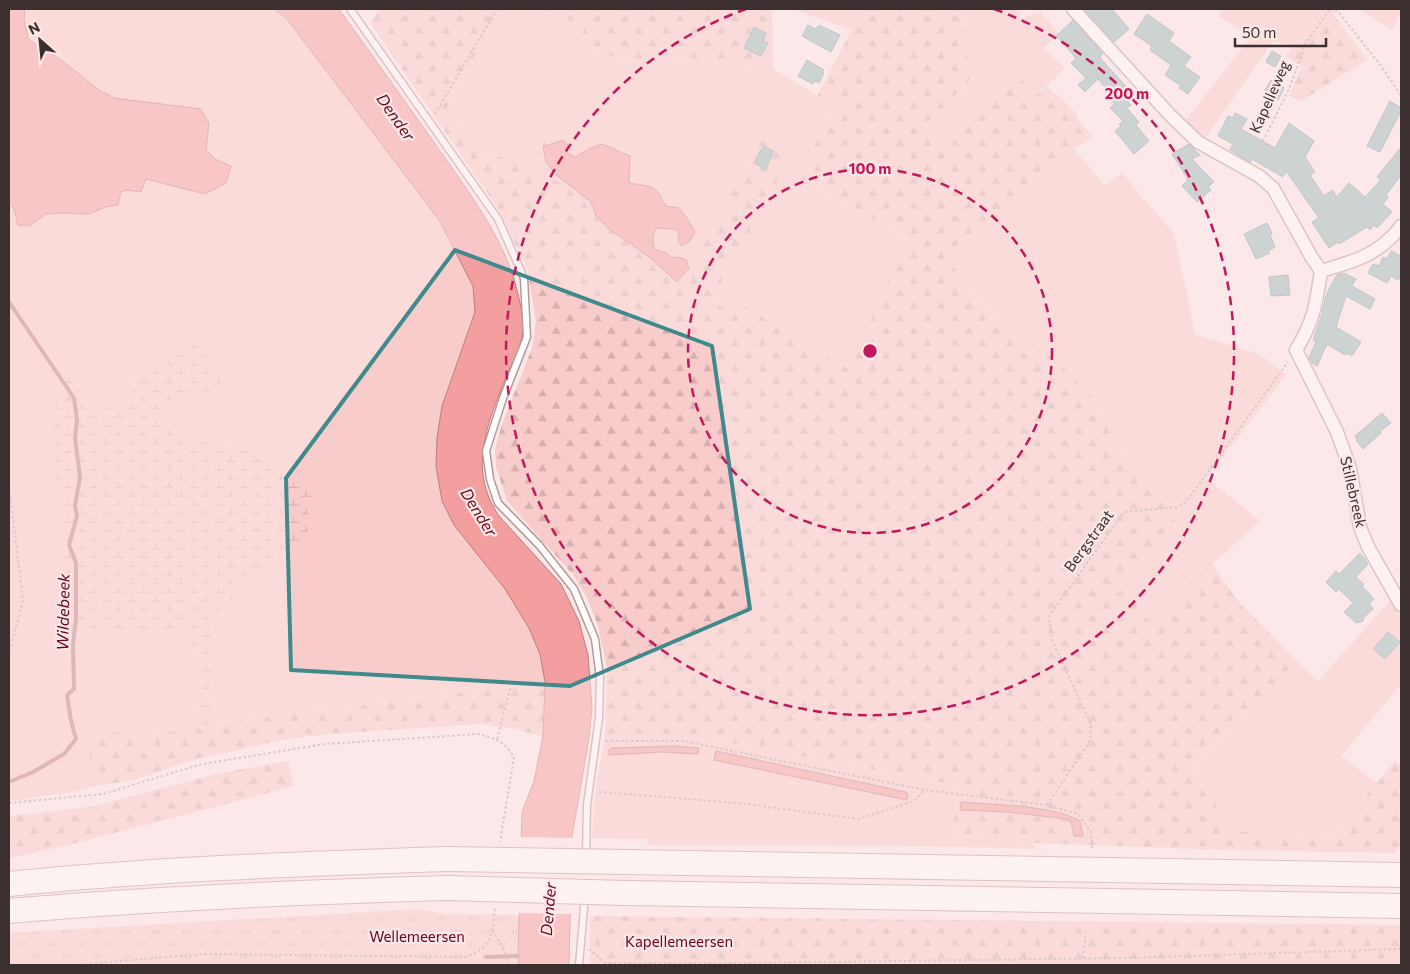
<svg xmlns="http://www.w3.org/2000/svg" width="1410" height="974" viewBox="0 0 1410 974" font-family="Commissioner,sans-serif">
	<defs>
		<pattern id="forest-firs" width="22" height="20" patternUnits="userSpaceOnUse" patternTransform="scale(1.25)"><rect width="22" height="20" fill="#f8cccb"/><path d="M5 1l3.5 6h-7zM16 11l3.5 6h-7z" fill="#d6b0af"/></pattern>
		<pattern id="wetland-marsh" width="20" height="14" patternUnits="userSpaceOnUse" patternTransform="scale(1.25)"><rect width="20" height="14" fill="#f8cccb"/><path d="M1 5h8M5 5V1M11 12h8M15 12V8" fill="none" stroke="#d6b0af"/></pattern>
		<pattern id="park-tufts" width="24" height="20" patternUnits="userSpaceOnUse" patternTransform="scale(1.25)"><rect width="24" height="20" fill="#f8cccb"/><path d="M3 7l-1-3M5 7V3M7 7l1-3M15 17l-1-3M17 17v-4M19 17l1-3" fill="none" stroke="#d6b0af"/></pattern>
	</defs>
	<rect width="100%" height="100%" fill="#fce8e8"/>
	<path fill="#f8cccb" d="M9,9H275L287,19L439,220L473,286L475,311L442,406L436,466L442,501L454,525L505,589L529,628L540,654L545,682L215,724L211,656L222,608L256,580L245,451L178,435L159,423L182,396L135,376L132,392L96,414L55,373L66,397L192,635L200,727L179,732L150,733L89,750L92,775L100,785L78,791L9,801Z
		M500,9H539L585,27L574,51L634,60L663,55L773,68L817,96L837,105L807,157L812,161L802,180L907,238L850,369L738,301L724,308L712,300L790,155L761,139L685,281L651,239L628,185L632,160L628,152L600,143L575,157L568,155V145L558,138L548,137L546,162L564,186L513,158L476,155L471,137L445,112Z
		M792,9H863L852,30Z
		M966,9H1019L1021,18L1041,12L1059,34L1044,48L1065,69L1035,96L1018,75L942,149L921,128L980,72L968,60Z
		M1223,9H1339L1329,22L1292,46L1273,41L1205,139L1185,121L1252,36L1218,16Z
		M1359,9H1401V12L1392,30Z
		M1074,149L1104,185L1122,172L1140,195L1174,233L1195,334L1260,355L1286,375L1207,478L1260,521L1150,621L1119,584L1142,479L1115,440L1095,399L1004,323L976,297L944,254Z
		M1391,600L1401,618V684L1341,756L1377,783L1331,838L1236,831L1201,787L1194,764L1300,664L1318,681Z
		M605,736L691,737L748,746L958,786L953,834L1035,843V849L921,846L648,845L647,839L592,838L595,792Z"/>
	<path fill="url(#forest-firs)" d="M380,9H500L445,112L471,137L476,155L513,158L563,185L546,162L543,144L548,137L558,138L568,145V155L575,157L600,143L628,152L632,160L628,185L657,187L668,208L651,239L685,280L761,139L791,155L712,300L724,308L737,301L849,369L907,238L802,180L812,161L807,158L837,105L817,96L863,9H966L968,60L980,71L922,128L942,149L1018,75L1035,96L1047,87L1063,100L1079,117L1077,119L1093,136L1074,149L945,255L976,297L1004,323L1060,364L1095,399L1115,440L1142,479L1176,522L1119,584L1150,621L1212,563L1238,601L1300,664L1194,764L1201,787L1237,831L1331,838L1395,761L1401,766V846L1395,853L1228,850L1035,843L953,834L958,786L748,746L691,737L605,736L607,668L597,623L587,598L574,576L507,501L496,467L495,449L502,424L532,348L536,321L527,268L495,204L370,23Z
		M539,9H772L773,68L663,55L635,60L573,51L585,27Z
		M1334,15L1367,60L1301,101L1289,96L1302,66L1286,57L1292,46L1329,22Z
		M545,682L543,736L510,728L481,724L329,734L281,740L229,752L196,759L134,780L100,785L92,776L89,750L91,734C111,731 129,733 149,733C172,733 193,728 215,724Z
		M288,761L294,786L60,847L9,858V816L90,807L220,773Z
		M590,916L1401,925V965H590Z"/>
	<path fill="url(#wetland-marsh)" d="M195,340L219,372L223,395L182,396L159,423L178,435L245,451L312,485L307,535L222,608L211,656L215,724L200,727L192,635L64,629L52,403L66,397L55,373L65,368L96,414L132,392L135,376L148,361Z"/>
	<path fill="url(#park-tufts)" d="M419,909L445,914L520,915L518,958L519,965H9V933Z"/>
	<path fill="#f39e9f" stroke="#bc7d7d" d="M9,9H25L24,19L28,38L37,46L54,55L66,64L99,90L114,98L201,109L209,123L206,150L215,159L231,166L226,183L205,194L146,179L141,192L126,190L121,192L118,205L105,207L89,214L61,213L46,214L29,226L18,225L14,209L9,202Z
		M275,9H339C370,52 400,95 431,138C467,190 508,240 520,303C523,316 524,328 521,341C519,351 513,362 508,372C489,421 466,467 499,516L561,584L579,621L588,655L592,707L589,738L572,836L569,965H519L518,958L522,812L534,781L543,736L545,682L540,654L529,628L505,589L454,525L442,501L436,466L437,438L442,406L475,312L473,286L439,220L287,19Z
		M562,140L568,145V153L575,157L591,148L603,144L630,156L629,183C650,187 656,183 665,206L679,208L689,221L695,232L690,241L682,246L678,241L679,234L675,229L657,228C652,234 652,242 654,249L666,253L672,258L679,257L686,260L689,268L677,282L649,257L608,228L596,216L591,202L555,174L546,162L543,147Z
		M675,746L699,748L698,754L663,752L609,755L608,751L611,748Z
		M716,751L906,792L908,794L907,800L714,760Z
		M961,802C993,805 1054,805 1080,821L1083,836H1074L1071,822L1067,819L1008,812L960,810Z"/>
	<path fill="#fce8e8" d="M518,837L575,838L573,914L518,913Z"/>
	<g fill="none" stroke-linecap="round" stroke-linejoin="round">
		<path stroke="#bc7d7d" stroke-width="4" d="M9,302L74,398L77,421L75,438L80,477L75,506L77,516L69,545L76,563V619L73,644L74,689L67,695L71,721L76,739L64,754L33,772L9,782
			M486,957L518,956"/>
	</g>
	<path fill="#96b8ba" stroke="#7d9e9f" d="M1084,9H1112L1129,29L1114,42Z
		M1147,14L1174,33L1169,41L1191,57L1184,66L1200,77L1188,94L1179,88L1181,86L1165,75L1171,65L1150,50L1152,46L1134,34Z
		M1073,20L1103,54L1100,56L1101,59L1133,94L1126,100L1131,105L1127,108L1139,122L1136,125L1149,141L1134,154L1115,131L1121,126L1119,124L1123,121L1110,108L1115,104L1108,97L1111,94L1098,79L1085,92L1078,85L1086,78L1071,63L1076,59L1071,52L1056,36Z
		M808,25L816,29L819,25L840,35L831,52L802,36Z
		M754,27L766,33L763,41L768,43L761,56L744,48Z
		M1272,51L1281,56L1275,67L1266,62Z
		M807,60L824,70L822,72L824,73L819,83L815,81L813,84L798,76Z
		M1271,80L1284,88L1278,100L1264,92Z
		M1390,101L1401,108V111L1380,152L1367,146Z
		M1235,113L1247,119L1241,129L1275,148L1289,123L1314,141L1305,157L1315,172L1310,175L1324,196L1332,190L1337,197L1349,183L1365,197L1381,180L1377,177L1401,147V175L1386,195L1388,197L1383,204L1392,212L1377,228L1374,225L1370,230L1367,227L1339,244L1338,242L1329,248L1312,222L1319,218L1286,171L1283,177L1252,159L1250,162L1230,150L1233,144L1218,136L1228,116L1233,118Z
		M1189,144L1200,155L1192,159L1214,182L1208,187L1211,190L1197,202L1182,186L1187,181V178L1172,154Z
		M763,146L774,151L766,169L754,163Z
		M1267,223L1272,233L1270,235L1275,247L1268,251L1270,253L1256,259L1244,234Z
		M1391,251L1401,256V275L1398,280L1391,276L1387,283L1368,273L1373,264L1379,266L1383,257L1387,259Z
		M1344,273L1356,279L1352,286L1375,299L1370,309L1346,296L1336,327L1361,342L1352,356L1346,353L1345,355L1327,344L1317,366L1312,363L1309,358L1316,342L1313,340L1323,312H1322L1327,293L1337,275Z
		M1288,275L1290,295L1271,296L1269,277Z
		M1382,413L1391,423L1380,431L1381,433L1363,449L1356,440L1357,439L1355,436Z
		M1360,553L1368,564L1356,577L1364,584L1362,586L1374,599L1369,604L1373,609L1364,617L1363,621L1356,623L1344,612L1353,603L1339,589L1336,592L1326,582L1336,571L1339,574Z
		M1388,632L1400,642L1385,659L1373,649Z"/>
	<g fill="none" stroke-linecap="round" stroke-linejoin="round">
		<g stroke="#b79898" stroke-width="9">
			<path id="service" d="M350,9L498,219L524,278L527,337L503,398L486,451L490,479L498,503L539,545L574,589L595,639L600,678L599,718L587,805L586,857
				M579,965L585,897"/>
		</g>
		<g stroke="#b79898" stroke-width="15">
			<path id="minor" d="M1073,9L1170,115L1198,142L1259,176L1273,188L1312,258L1321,271
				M1321,271C1316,304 1314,321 1296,350L1337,432L1350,468L1360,527L1368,547L1401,605
				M1321,271C1353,262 1381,254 1401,226"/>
		</g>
		<g stroke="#b79898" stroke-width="26">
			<path id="motorway" d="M626,862L1401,875
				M9,884C154,869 301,864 447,859
				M626,893L1401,906
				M9,911C155,898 301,892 447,888"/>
		</g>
		<path stroke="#b4a2a2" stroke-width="2" stroke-dasharray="2.5 2.5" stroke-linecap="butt" d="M1336,9L1378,62L1401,95
			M435,114L497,9
			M1254,159L1289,89L1306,43L1330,9
			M9,486L23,600L9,654
			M497,739L511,686
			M606,741H683L925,790L1047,805L1078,814L1091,832L1092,849
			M599,792L738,803L859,819L914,801L925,790
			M9,803L103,794L202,764L325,744L479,734C497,739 504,741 514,757L500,842
			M1047,805L1090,741L1091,724L1052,640L1049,616L1124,512L1176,507L1186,502L1288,362
			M493,930L506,954
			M589,949L605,963H744L1128,958L1401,949
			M507,958L509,965
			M1083,958L1086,932
			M85,965L94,963L207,954L466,957C493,946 493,933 495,907"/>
		<use href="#service" stroke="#fff" stroke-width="6"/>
		<use href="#minor" stroke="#fff" stroke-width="12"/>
		<use href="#motorway" stroke="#fff" stroke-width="24"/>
		<g stroke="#b79898" stroke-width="26" stroke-linecap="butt">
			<path id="motorway-bridge" d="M447,859L626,862
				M447,888L626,893"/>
		</g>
		<use href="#motorway-bridge" stroke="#fff" stroke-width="24"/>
	</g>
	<path d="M0 0H1410V974H0ZM455,250L712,346L750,609L570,686L291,670L286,478Z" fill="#fce8e8" fill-opacity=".55" fill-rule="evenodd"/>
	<path fill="none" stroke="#40898c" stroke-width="4" stroke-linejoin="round" d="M455,250L712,346L750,609L570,686L291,670L286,478Z"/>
	<g fill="none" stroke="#c2185b" stroke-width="2.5" stroke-dasharray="9 6">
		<circle cx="870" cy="351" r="182"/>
		<path d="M994 9A364 364 0 1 1 746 9"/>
	</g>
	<g text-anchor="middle" stroke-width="4.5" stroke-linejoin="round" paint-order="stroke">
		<g font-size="15" fill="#3c2f2f" stroke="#fce8e8">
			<text transform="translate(1270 97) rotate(-66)" y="5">Kapelleweg</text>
			<text transform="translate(1353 492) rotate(77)" y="5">Stillebreek</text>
			<text transform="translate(1089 541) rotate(-54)" y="5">Bergstraat</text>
		</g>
		<g font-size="15" fill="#6a0319" stroke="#fce8e8">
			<text x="417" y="942">Wellemeersen</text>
			<text x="679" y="947">Kapellemeersen</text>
		</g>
		<g font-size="16" font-style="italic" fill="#6c061a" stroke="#fce8e8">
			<text transform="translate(396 117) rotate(55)" y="6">Dender</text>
			<text transform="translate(479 512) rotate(58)" y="6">Dender</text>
			<text transform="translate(63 612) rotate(-89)" y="6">Wildebeek</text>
			<text transform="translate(548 909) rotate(-85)" y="6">Dender</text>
		</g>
	</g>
	<circle cx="870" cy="351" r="8" fill="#c2185b" stroke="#fce8e8" stroke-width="2.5"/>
	<g font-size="15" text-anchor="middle" font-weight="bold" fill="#c2185b" stroke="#fce8e8" stroke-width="4.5" stroke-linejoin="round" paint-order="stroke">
		<text x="1127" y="99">200 m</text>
		<text x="870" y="174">100 m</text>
	</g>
	<rect width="1410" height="974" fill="none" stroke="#3c2f2f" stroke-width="20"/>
	<g transform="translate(40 40) rotate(333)" stroke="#fce8e8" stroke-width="4" paint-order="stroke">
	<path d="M0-4L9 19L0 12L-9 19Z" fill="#3c2f2f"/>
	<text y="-8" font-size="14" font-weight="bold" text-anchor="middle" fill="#3c2f2f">N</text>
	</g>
	<path d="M1235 38v8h91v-8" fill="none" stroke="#3c2f2f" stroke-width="2.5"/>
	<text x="1242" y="38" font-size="15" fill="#3c2f2f" stroke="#fce8e8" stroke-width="4" paint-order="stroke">50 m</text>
</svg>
